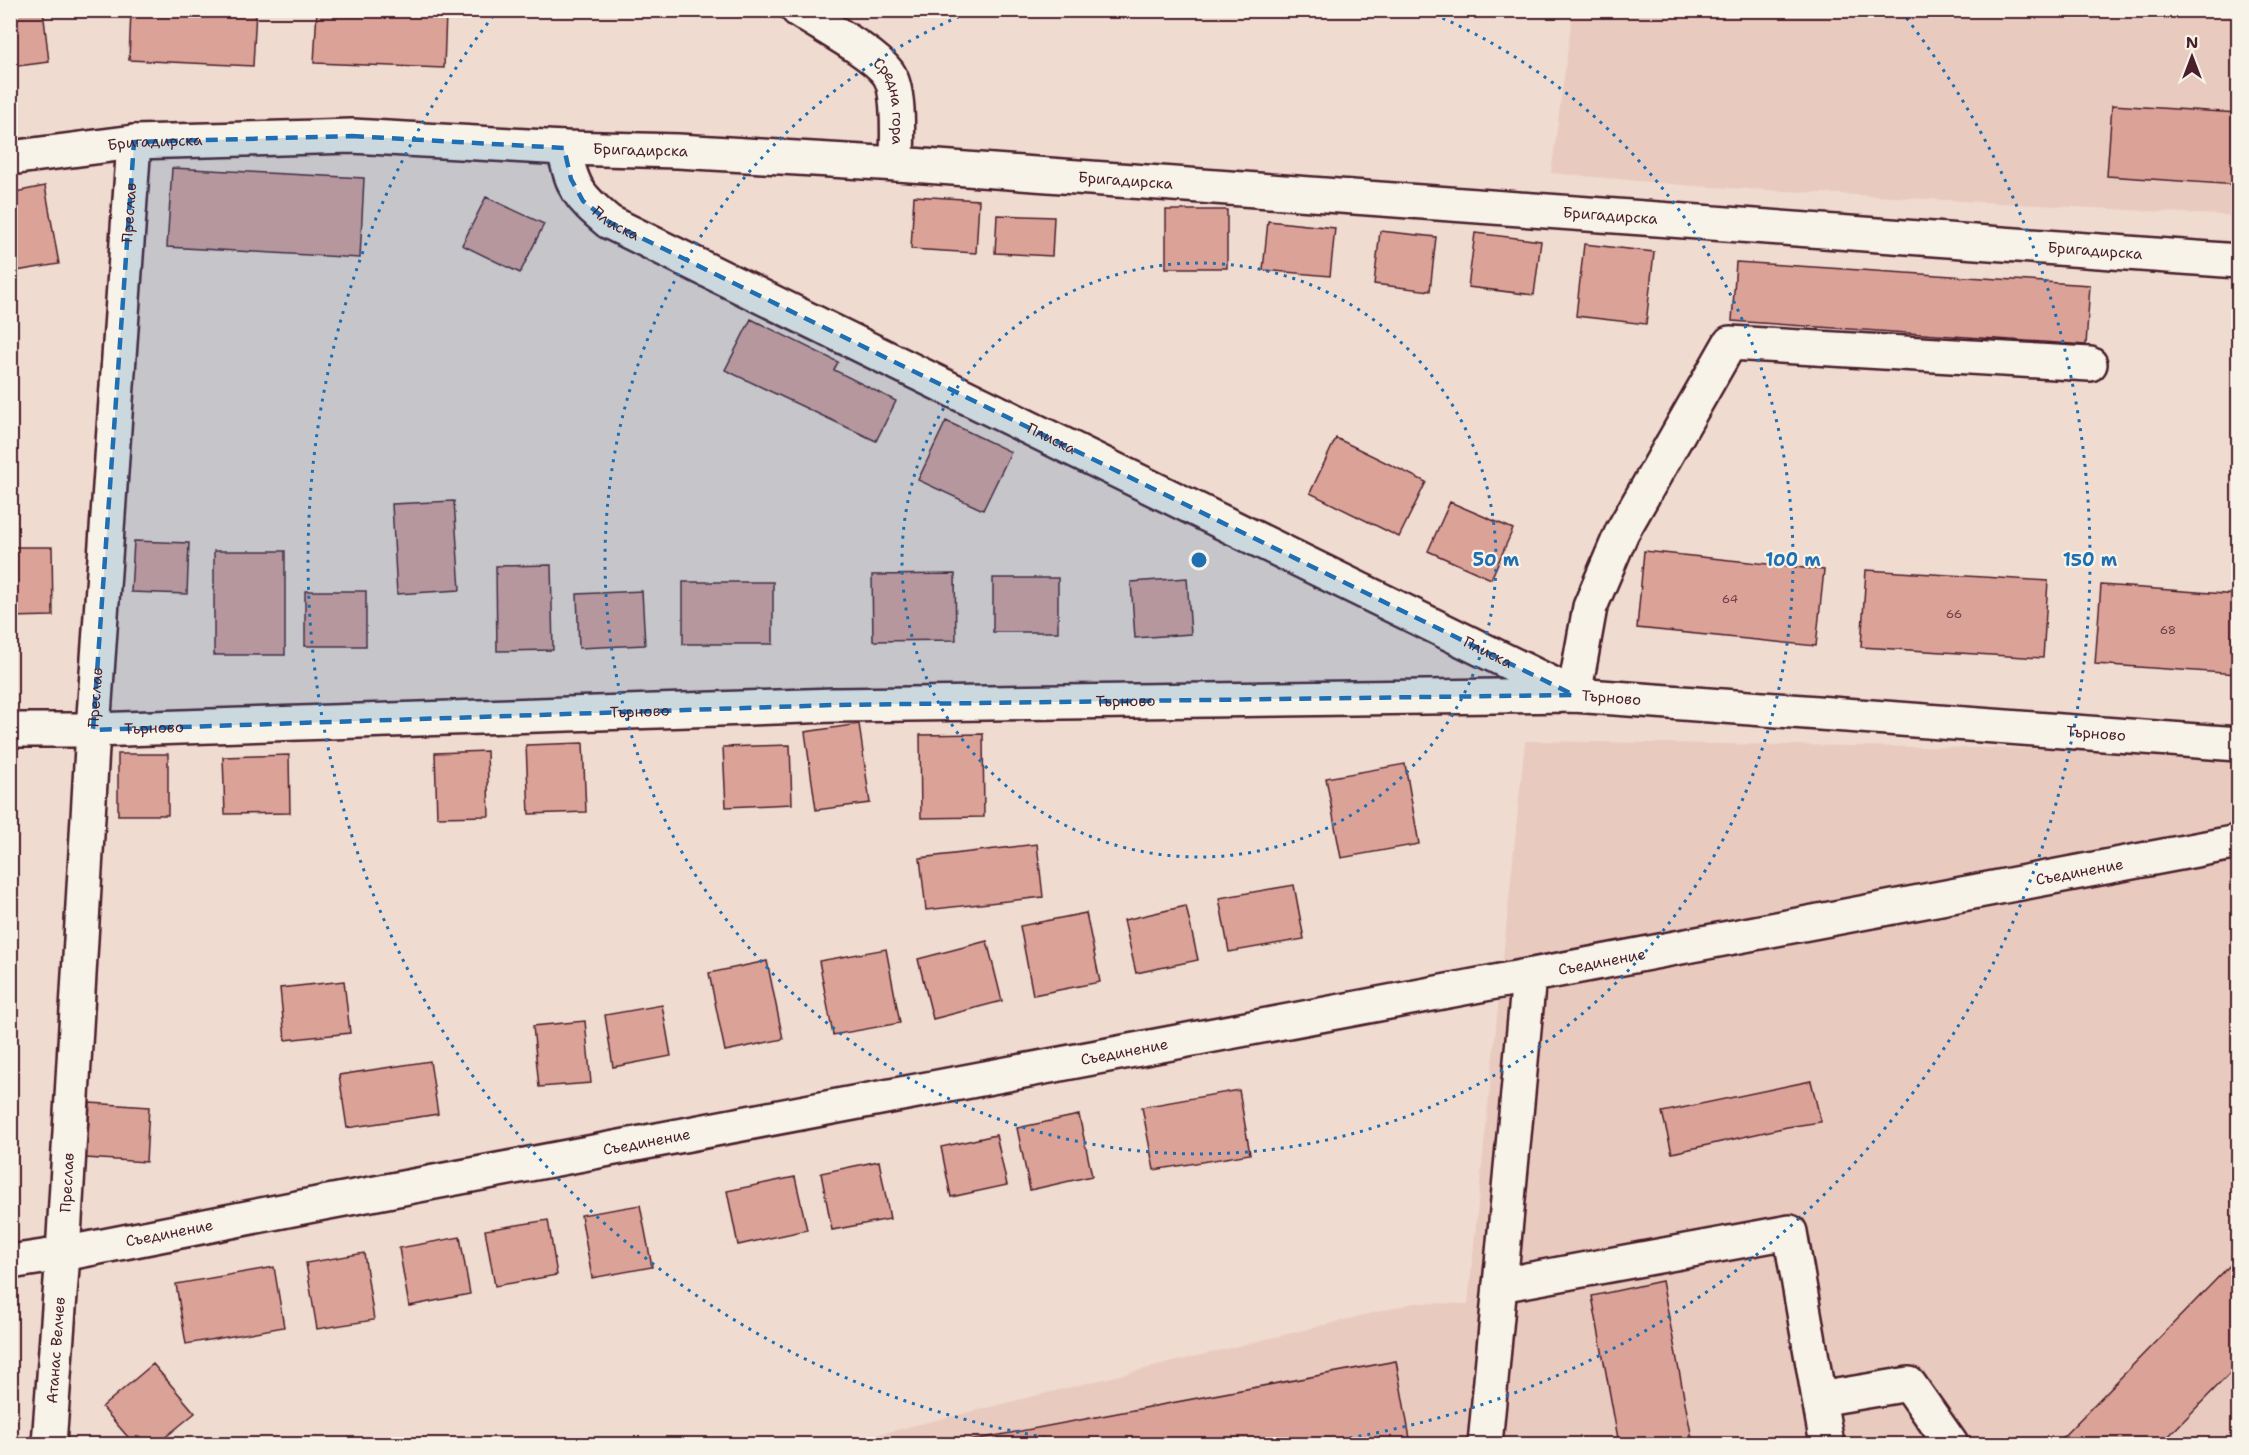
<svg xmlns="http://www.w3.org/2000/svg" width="2249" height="1455" viewBox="0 0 2249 1455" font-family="'Shantell Sans',sans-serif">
	<rect width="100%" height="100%" fill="#efdbd0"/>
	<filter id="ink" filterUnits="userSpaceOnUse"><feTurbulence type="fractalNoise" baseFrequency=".0167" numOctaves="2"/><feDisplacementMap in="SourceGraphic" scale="12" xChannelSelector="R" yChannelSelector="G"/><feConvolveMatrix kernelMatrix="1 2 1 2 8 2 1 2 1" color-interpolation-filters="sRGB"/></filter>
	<g filter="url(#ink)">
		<path fill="#e9cabf" d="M1573,11H2238V216L1694,186L1551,173Z
			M1525,741L2238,752V1444H839L1414,1303L1468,1304Z"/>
		<path fill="#dba298" stroke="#4a1f2b" stroke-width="1.5" d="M10,10H43L49,62L10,67Z
			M131,10H256L253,66L129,60Z
			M317,10L446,13L444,68L314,63Z
			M2112,105L2238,113V185L2107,176Z
			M172,168L364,178L360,258L167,247Z
			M45,186L59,264L10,272V193Z
			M914,196L979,200L976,253L911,249Z
			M486,197L544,224L520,273L462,245Z
			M1166,210H1227V268H1166Z
			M997,215L1054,217L1052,256L995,253Z
			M1268,221L1335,228L1330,276L1263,270Z
			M1380,231L1436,237L1430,291L1374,284Z
			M1475,233L1541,241L1534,295L1468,287Z
			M1584,244L1654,252L1646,324L1576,316Z
			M1736,262L2090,285L2086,345L1732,321Z
			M751,319L838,362L834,370L896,401L876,441L725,370Z
			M946,421L1011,452L983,510L918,480Z
			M1336,438L1426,482L1399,537L1310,493Z
			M454,501L460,590L397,594L392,504Z
			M1450,502L1513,529L1491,579L1428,551Z
			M134,541L189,543L187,594L131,592Z
			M10,547H52L53,616L10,617Z
			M214,551H285V655H214Z
			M1644,551L1824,570L1816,646L1637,628Z
			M551,565L553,650L497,651L496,566Z
			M1866,570L2048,581L2043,658L1861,647Z
			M955,574L956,640L873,641L872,575Z
			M993,578H1058V632H993Z
			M1187,578L1191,634L1135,638L1131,582Z
			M683,582H773V644H683Z
			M2101,585L2238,595V674L2095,664Z
			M305,591H366V646H305Z
			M642,591L645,645L579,648L577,594Z
			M859,724L870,803L816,810L805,732Z
			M983,734L984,817L921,818L920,735Z
			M583,743L586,812L529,814L526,745Z
			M790,745L792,804L726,807L723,747Z
			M487,751L489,816L437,817L435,753Z
			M118,754H168V815H118Z
			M289,755L290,813L225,814L223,757Z
			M1405,764L1419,844L1341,858L1326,778Z
			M1037,844L1043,897L926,910L920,858Z
			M1294,885L1304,939L1229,952L1219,898Z
			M1186,906L1198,960L1136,973L1124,920Z
			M1086,913L1100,982L1033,995L1020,926Z
			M987,941L1002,1001L933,1019L918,959Z
			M886,949L900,1023L833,1035L819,961Z
			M767,961L783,1039L725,1051L709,973Z
			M344,981L350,1033L285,1040L280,988Z
			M662,1005L671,1056L613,1067L605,1015Z
			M585,1021L591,1083L539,1087L533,1026Z
			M430,1061L438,1114L347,1128L339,1075Z
			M1811,1081L1821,1122L1787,1127L1672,1153L1662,1112Z
			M1239,1090L1250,1154L1154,1170L1142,1107Z
			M90,1103L149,1107L146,1162L86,1158Z
			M1079,1115L1092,1176L1030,1190L1017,1128Z
			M996,1135L1007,1185L951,1197L941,1147Z
			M879,1161L890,1219L832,1230L821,1173Z
			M795,1177L807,1230L738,1245L727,1191Z
			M640,1205L652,1267L592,1278L581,1215Z
			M548,1220L557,1275L495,1286L485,1230Z
			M460,1237L470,1294L409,1306L399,1248Z
			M364,1253L374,1320L317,1329L306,1263Z
			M2238,1257V1365L2161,1444H2056Z
			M274,1267L284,1327L186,1344L176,1284Z
			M1662,1281L1693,1444H1619L1592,1296Z
			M1396,1361L1411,1444H952Z
			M153,1364L195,1413L157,1444H134L102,1407Z"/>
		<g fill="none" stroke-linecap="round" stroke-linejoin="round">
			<g stroke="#4a1f2b" stroke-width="38">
				<g id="minor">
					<path id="s1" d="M798,10C822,26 872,52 888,73C901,91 897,142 897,164"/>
					<path id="s2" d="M564,148C572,188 578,196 609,222L1567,691"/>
					<path id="s3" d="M10,158L134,142L352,136L564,148L678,151L897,164L2238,261"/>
					<path d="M1574,695L1590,607L1622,532L1730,343L2090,364"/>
					<path id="s4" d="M10,730H93L834,705L1574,695L2238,744"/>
					<path id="s5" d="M10,1262L63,1254L323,1203L2238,842"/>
					<path d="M1500,1285L1790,1232L1819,1399L1909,1384L1951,1444"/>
					<path d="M1819,1399L1827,1444"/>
					<path id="s6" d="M49,1444L63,1254L93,730L134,142"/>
					<path d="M1485,1444L1529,976"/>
				</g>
			</g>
			<use href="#minor" stroke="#f7f3e8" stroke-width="33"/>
		</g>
	</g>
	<path fill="#1f6fb2" fill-opacity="0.2" stroke="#1f6fb2" stroke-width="4.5" stroke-dasharray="12 8" stroke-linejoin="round" d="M352,136L564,148L571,179L583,201L609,222L1574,695L834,705L93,730L134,142Z"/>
	<g fill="none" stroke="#1f6fb2" stroke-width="3" stroke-dasharray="3 6">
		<circle cx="1199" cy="560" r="297"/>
		<path d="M1426 11A594 594 0 1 1 972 11"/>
		<path d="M1090 1444A891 891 0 0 1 497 11M1901 11A891 891 0 0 1 1308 1444"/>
	</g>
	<g text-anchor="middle" stroke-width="4.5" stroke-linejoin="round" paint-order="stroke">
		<g font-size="12" fill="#6e4046">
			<text x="1730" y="603">64</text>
			<text x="1954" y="618">66</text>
			<text x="2168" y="634">68</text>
		</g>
		<g font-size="15" fill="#4a1f2b" stroke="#f7f3e8">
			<text dy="5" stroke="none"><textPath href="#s1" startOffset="138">Средна гора</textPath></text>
			<text dy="5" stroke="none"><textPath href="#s3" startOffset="146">Бригадирска</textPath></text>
			<text dy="5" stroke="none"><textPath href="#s3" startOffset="632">Бригадирска</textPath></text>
			<text dy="5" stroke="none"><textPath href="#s3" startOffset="1118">Бригадирска</textPath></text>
			<text dy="5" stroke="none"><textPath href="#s6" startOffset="1234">Преслав</textPath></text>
			<text dy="5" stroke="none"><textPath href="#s3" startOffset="1604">Бригадирска</textPath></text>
			<text dy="5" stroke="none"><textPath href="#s2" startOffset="96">Плиска</textPath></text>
			<text dy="5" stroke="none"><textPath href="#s3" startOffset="2090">Бригадирска</textPath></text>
			<text dy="5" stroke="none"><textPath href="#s2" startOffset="582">Плиска</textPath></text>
			<text dy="5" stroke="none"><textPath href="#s2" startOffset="1068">Плиска</textPath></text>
			<text dy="5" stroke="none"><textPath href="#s4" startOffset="1602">Търново</textPath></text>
			<text dy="5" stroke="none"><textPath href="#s6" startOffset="748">Преслав</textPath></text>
			<text dy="5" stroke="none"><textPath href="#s4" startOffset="1116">Търново</textPath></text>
			<text dy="5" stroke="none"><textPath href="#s4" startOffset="630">Търново</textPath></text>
			<text dy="5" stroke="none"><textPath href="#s4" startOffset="144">Търново</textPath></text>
			<text dy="5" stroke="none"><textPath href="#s4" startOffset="2088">Търново</textPath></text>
			<text dy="5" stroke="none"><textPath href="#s5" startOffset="2106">Съединение</textPath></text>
			<text dy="5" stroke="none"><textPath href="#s5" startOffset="1620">Съединение</textPath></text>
			<text dy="5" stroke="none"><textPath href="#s5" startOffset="1134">Съединение</textPath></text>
			<text dy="5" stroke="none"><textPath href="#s5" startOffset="648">Съединение</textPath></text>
			<text dy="5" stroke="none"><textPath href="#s6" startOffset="262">Преслав</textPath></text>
			<text dy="5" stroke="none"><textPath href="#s5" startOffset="162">Съединение</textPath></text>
			<text dy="5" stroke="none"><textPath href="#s6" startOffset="94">Атанас Велчев</textPath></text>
		</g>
	</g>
	<circle cx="1199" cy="560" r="9" fill="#1f6fb2" stroke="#f7f3e8" stroke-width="3"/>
	<g font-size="18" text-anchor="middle" font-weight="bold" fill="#1f6fb2" stroke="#f7f3e8" stroke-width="4.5" stroke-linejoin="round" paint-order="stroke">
		<text x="1496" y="566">50 m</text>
		<text x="1793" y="566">100 m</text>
		<text x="2090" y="566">150 m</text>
	</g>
	<rect width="2249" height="1455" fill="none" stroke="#f7f3e8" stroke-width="36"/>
	<rect x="18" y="18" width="2213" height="1419" fill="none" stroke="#4a1f2b" stroke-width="2" filter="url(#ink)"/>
	<g transform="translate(2192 57)" stroke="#f7f3e8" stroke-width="4.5" paint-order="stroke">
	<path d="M0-4.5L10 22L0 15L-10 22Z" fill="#4a1f2b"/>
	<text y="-9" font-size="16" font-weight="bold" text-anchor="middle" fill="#4a1f2b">N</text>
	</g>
</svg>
